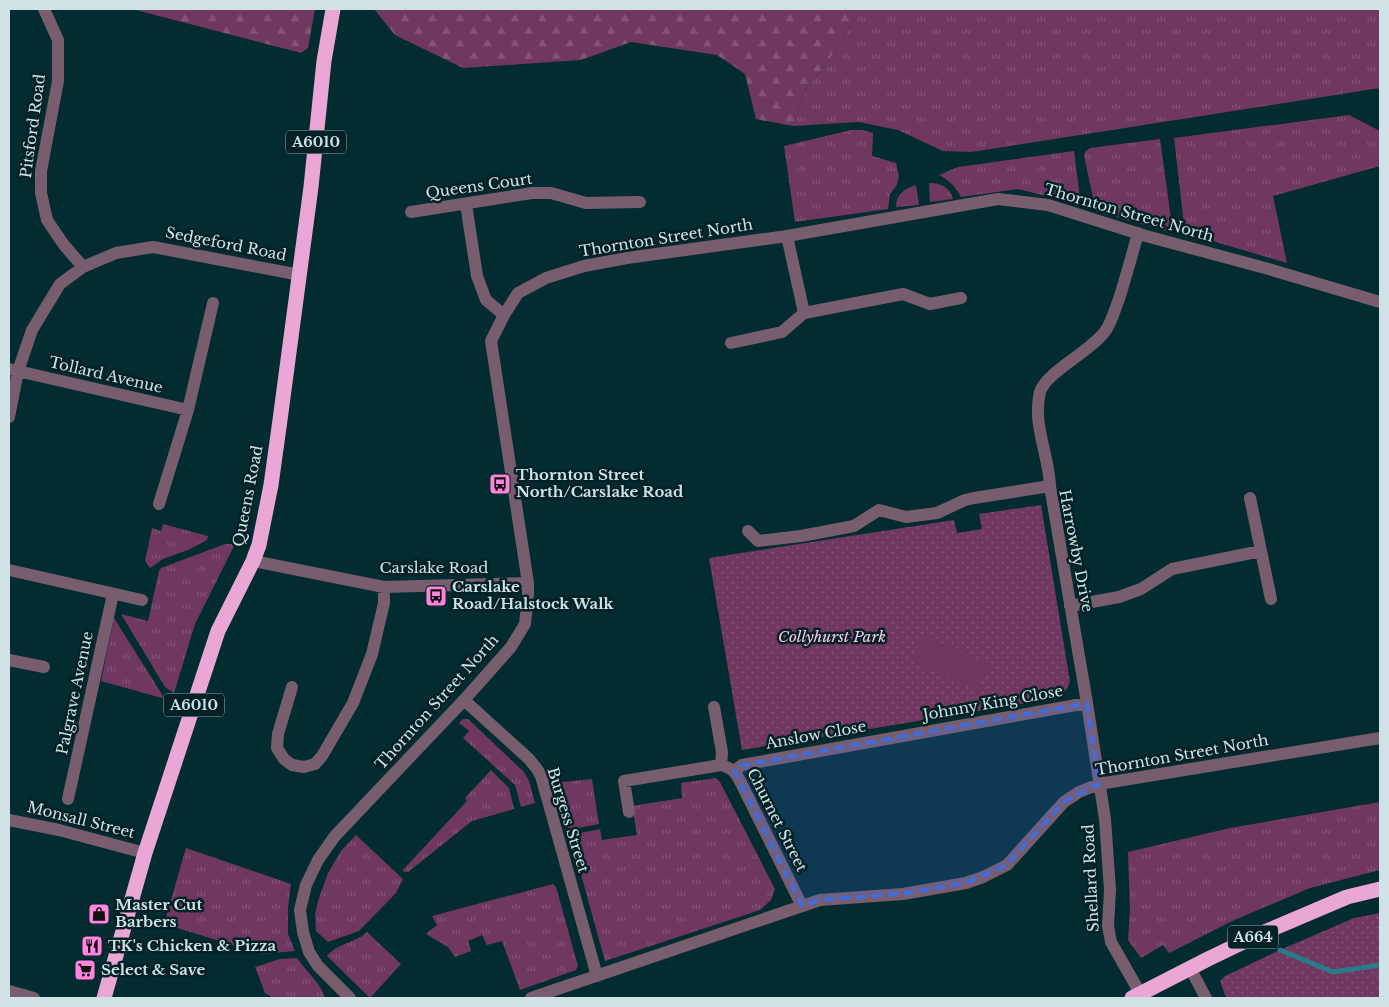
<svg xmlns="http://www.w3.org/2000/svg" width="1389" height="1007" viewBox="0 0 1389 1007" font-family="'Libre Baskerville',serif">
	<defs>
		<pattern id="grass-tufts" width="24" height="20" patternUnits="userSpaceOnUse" patternTransform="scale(1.25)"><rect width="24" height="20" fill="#703761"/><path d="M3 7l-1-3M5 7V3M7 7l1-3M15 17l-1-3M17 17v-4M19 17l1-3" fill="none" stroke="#835478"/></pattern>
		<pattern id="forest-firs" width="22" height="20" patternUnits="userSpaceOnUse" patternTransform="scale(1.25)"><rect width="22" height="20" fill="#703761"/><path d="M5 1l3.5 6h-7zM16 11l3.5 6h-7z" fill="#835478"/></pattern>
		<pattern id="park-dots" width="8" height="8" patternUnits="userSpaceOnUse" patternTransform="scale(1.25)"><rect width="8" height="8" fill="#703761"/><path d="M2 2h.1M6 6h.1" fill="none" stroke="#835478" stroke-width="1.8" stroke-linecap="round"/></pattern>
	</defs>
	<rect width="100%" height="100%" fill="#032c31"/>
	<path fill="url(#grass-tufts)" d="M862,9H1380V88L971,152L943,151L898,130L859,122L793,126L806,89L831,57Z
		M1349,115L1380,131V166L1273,196L1287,263L1185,233L1174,138Z
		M851,130H863L873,133L872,156L896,163L899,176L897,185L890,194L888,209L795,222L784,146Z
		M1160,139L1173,233L1096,211L1084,156L1085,152L1090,148Z
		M1074,151L1081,205L1018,189L961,197C955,186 949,180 939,175L958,167Z
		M929,183C941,183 950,187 953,199L930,202Z
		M916,185L919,205L896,207C896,194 904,189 916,185Z
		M163,524L208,536L207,540L188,550L163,559L150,568L145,561L152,528L161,531Z
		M225,544H235L195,624L174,693L165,687L121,614L148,621L159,571L161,568Z
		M114,618L163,696L162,698L101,681Z
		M463,719H468L524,772L529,781L535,803L521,807L515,785L463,738L469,731L459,723Z
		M491,770L509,788L514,809L472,821L408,872L402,871L467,801L465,798Z
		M716,778L720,782L775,889L771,900L760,910L605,961L570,835L600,829L602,840L637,835L632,806L682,798L681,783Z
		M592,779L599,824L569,830L554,780L563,782Z
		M1380,802V870L1310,888L1232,921L1169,953L1163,945L1141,958L1128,940L1130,909L1128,852L1230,828Z
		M356,835L403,879L396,893L359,931L328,942L316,931L315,914L318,901L328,873L341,851Z
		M186,848L291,884L288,907V934L295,951L263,954L164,924Z
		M553,884L556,887L578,966L576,970L520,990L502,941L487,945L482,935L468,941L471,951L455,957L448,947L426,934L437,925L432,916Z
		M367,932L401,964L370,998L327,956C339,942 354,944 367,932Z
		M297,958C306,971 321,983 325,998H273L265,993L255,967L280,959Z"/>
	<path fill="url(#forest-firs)" d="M132,9H315L308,48L301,53Z
		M374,9H862L831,57L806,89L793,126L756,119L745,74L717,55L631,42L581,60L463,68L395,35Z"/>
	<path fill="url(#park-dots)" d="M1041,505L1070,682C1066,692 1062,696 1051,699L742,750L709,558L954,520L957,533L982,529L979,514Z
		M1380,913V998H1226L1220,981L1225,976L1280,950L1354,918Z"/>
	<path fill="#703761" d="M923,634L990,665L977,691L911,661Z"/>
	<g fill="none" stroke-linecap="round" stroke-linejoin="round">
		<path stroke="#297c87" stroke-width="5" d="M1280,950L1333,972L1380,965"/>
		<path stroke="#785d6f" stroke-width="12" d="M44,9L58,40V81L41,171V193L47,220L64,245L83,267
			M466,204L477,276L486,300L504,315
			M411,212L532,193H551L586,203L640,202
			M804,313L903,294L930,304L961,298
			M731,343L782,332L804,313L787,236
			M9,369L188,410L213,303
			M9,417L18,371L32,330L60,284L83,267L116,253L153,247L300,275
			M1050,486C1049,455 1032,424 1040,392C1046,372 1092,351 1106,330C1112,321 1115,309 1119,299C1126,277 1132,255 1138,233
			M1250,498L1271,599
			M159,504L188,410
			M748,531L758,541L801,536L854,526L879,510L906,517L937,513L965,500L974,498L1050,486L1087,703L1105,819L1110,890L1108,926L1111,942L1140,993
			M253,561L384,587L528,583
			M9,570L142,600
			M1070,606L1119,597L1141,589L1172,569L1261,551
			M9,660L44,667
			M292,687L278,734L277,748L284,759L292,765L304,767L315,764L322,756L353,703L372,654L384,603V587
			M464,700L529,759L537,769L541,776L597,976
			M714,707L722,752L721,765
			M734,771L742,765L1087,703
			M68,799L113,594
			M629,812L624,781L721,765C732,768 735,772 740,781L802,906
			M9,820L59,830L145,853
			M1190,968L1206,998
			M9,991L34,998
			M350,998L318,966L309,952L303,932L300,910L306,885L318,860L335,836L464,700L511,647L525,624L528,595V583L491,341L504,315L518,293L546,278L584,266L627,258L787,236L998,199L1048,205L1146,236L1265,268L1380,302
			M531,998L820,900L903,894L966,883L983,877L1007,865L1064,802L1079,792L1099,784L1380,738"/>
		<path stroke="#eaa7d6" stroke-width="15" d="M104,998L145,853L218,631L253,561L259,545L271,485L280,420L311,187L324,61L333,9
			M1132,998L1208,959L1260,934L1347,897L1380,889"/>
	</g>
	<path fill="#416cdb" fill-opacity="0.2" stroke="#416cdb" stroke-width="4" stroke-dasharray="10 6" stroke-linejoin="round" d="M1087,703L1099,784L1064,802L1007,865L966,883L903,894L820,900L802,906L734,771L742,765Z"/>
	<defs>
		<g id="bus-square" transform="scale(1.125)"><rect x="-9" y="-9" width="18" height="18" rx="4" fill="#ff85df" stroke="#042125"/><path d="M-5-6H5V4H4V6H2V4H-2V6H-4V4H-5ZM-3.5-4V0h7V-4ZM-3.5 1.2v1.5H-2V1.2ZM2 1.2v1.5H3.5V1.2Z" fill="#111"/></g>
		<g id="shop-square" transform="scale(1.125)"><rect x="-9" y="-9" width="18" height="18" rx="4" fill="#ff85df" stroke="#042125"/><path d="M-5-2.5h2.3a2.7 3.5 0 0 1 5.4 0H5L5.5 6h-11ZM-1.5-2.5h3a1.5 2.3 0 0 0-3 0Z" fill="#111"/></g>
		<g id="restaurant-square" transform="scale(1.125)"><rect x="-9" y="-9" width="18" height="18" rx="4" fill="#ff85df" stroke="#042125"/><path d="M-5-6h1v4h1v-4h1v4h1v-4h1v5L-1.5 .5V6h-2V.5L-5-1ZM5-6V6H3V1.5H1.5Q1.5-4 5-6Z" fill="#111"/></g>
		<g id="supermarket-square" transform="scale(1.125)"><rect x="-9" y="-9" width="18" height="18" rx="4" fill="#ff85df" stroke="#042125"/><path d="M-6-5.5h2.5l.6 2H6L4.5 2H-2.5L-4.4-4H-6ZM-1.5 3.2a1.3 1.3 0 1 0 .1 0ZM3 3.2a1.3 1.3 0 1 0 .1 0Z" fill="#111"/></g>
	</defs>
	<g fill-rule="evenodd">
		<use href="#bus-square" x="500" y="484"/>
		<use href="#bus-square" x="436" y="596"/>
		<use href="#shop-square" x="99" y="914"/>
		<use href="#restaurant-square" x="92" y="946"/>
		<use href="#supermarket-square" x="85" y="970"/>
	</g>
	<g text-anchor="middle" stroke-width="5" stroke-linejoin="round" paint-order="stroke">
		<g fill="#042125" stroke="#92a9ac" stroke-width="1">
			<rect x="286" y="130.5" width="60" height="23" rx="4"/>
			<rect x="164" y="693.5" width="60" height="23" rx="4"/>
			<rect x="1228" y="925.5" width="50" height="23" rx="4"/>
		</g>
		<g font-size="14" font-weight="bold" fill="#cfe3e6">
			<text x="316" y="147">A6010</text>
			<text x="194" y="710">A6010</text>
			<text x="1253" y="942">A664</text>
		</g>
		<g font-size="15" fill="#cfe3e6" stroke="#042125">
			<text transform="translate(33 126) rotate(-82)" y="5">Pitsford Road</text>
			<text transform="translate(479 186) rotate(-8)" y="5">Queens Court</text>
			<text transform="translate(1129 213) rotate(16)" y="5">Thornton Street North</text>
			<text transform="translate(666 238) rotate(-9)" y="5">Thornton Street North</text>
			<text transform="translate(226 244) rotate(11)" y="5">Sedgeford Road</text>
			<text transform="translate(106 375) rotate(13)" y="5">Tollard Avenue</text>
			<text transform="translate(248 496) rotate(-79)" y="5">Queens Road</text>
			<text transform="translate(1076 551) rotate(79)" y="5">Harrowby Drive</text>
			<text x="434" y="573">Carslake Road</text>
			<text transform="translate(75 693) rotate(-78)" y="5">Palgrave Avenue</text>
			<text transform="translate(437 702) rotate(-48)" y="5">Thornton Street North</text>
			<text transform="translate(993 703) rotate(-10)" y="5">Johnny King Close</text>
			<text transform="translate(816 735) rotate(-10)" y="5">Anslow Close</text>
			<text transform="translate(1182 755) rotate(-10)" y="5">Thornton Street North</text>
			<text transform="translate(81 820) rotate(14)" y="5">Monsall Street</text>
			<text transform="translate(568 820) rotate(73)" y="5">Burgess Street</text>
			<text transform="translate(777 820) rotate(63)" y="5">Churnet Street</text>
			<text transform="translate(1091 878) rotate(-93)" y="5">Shellard Road</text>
		</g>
		<g font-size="15" font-weight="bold" fill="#cfe3e6" stroke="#042125" text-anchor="start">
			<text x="516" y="480">Thornton Street<tspan x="516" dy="17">North/Carslake Road</tspan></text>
			<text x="452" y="592">Carslake<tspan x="452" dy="17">Road/Halstock Walk</tspan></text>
			<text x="115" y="910">Master Cut<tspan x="115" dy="17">Barbers</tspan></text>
			<text x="108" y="951">TK's Chicken &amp; Pizza</text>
			<text x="101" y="975">Select &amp; Save</text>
		</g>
		<g font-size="15" font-style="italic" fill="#fcc6eb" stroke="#042125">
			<text x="832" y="642">Collyhurst Park</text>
		</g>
	</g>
	<rect width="1389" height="1007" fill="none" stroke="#cfe3e6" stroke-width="20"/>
</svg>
